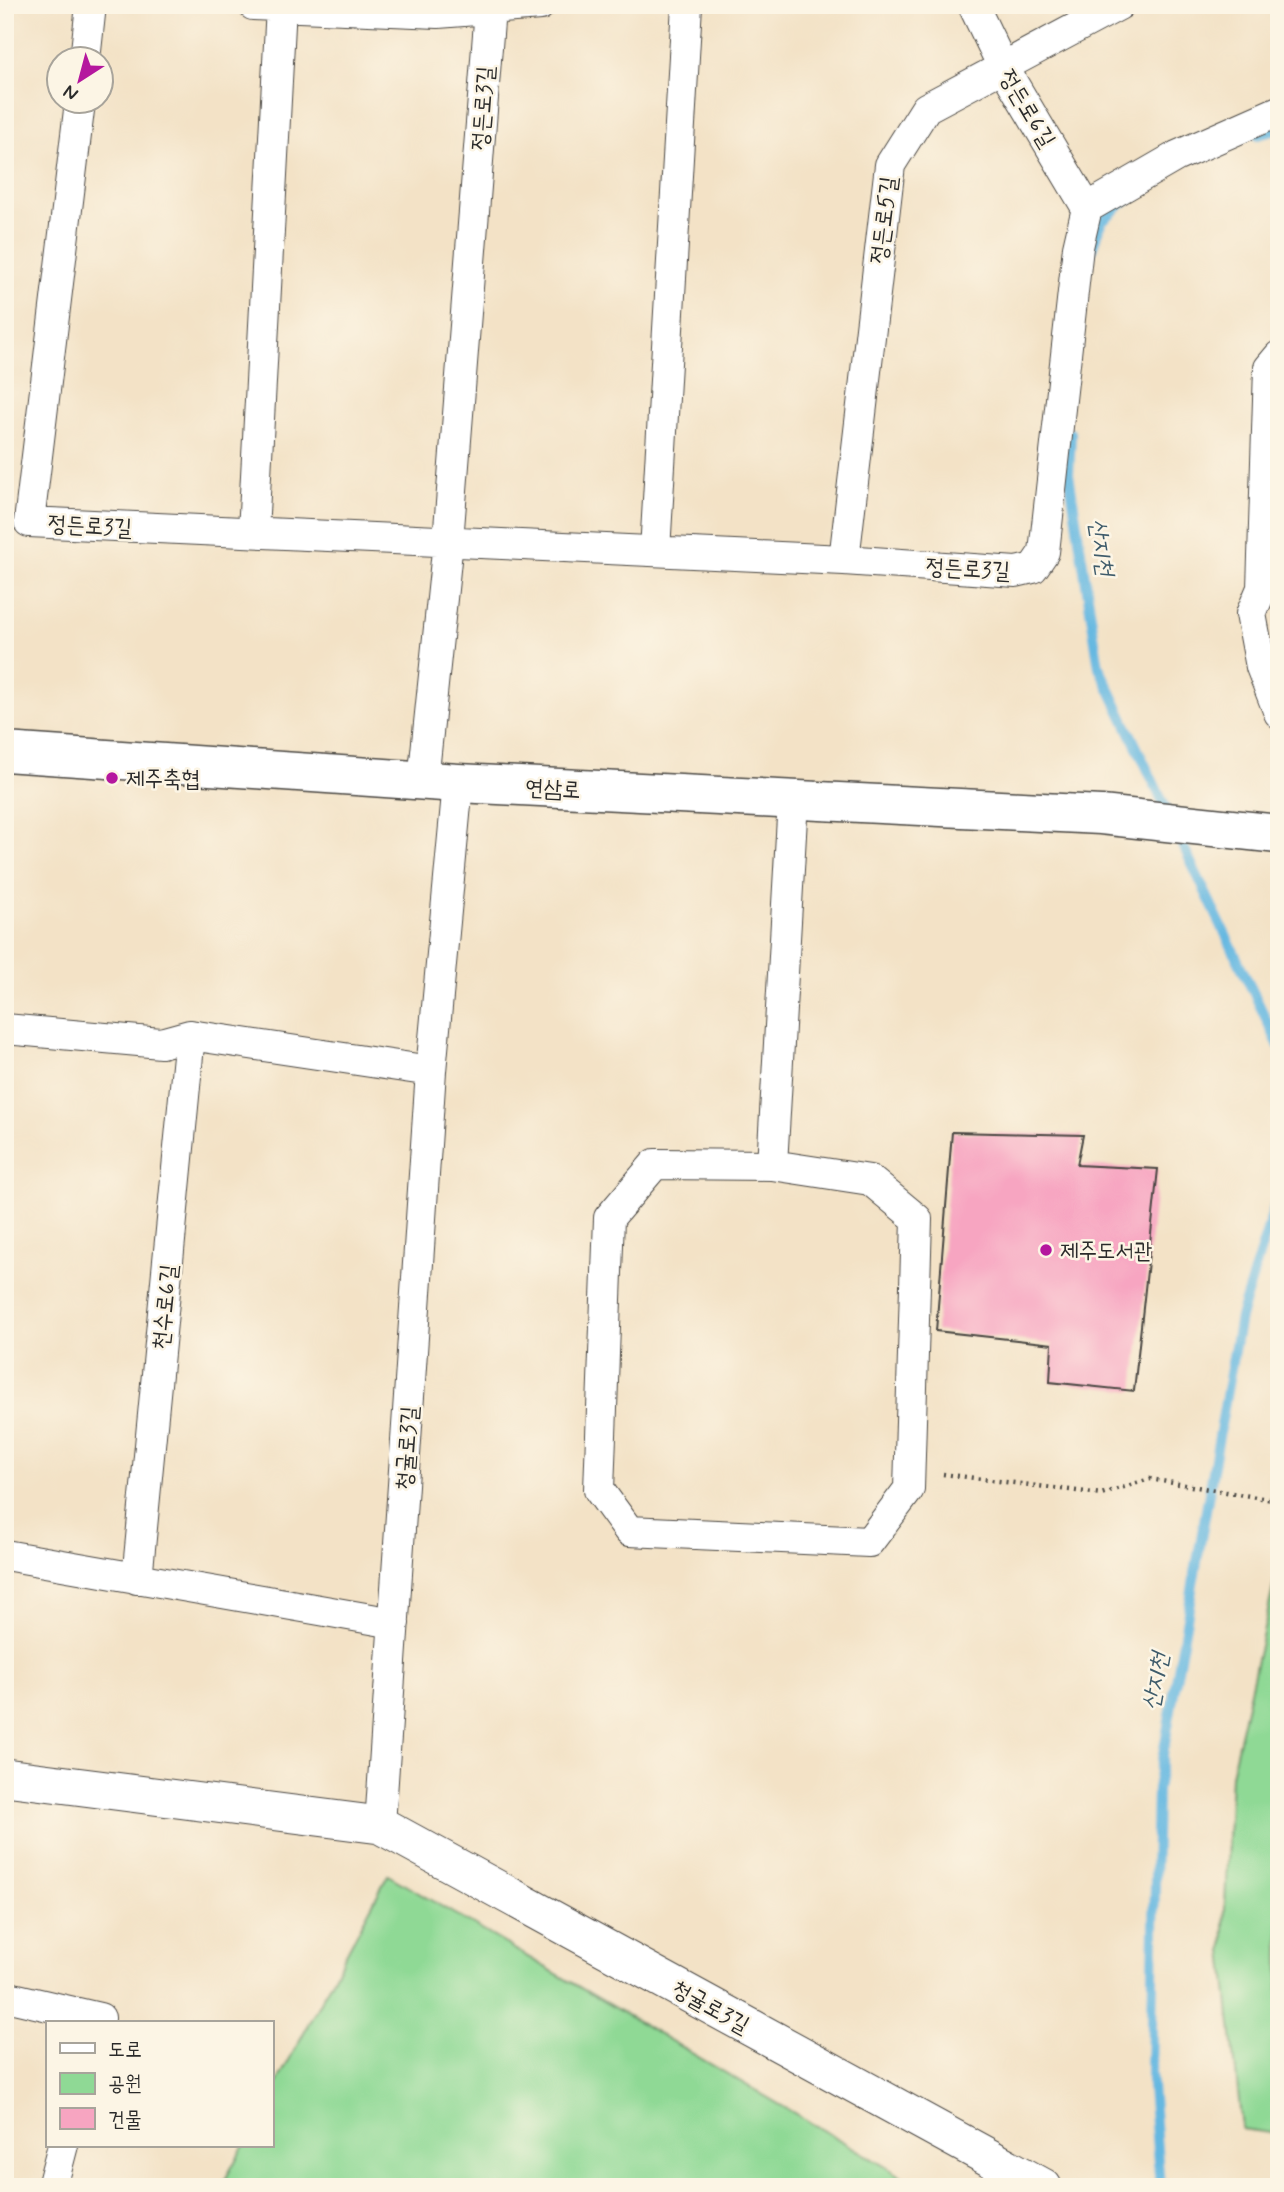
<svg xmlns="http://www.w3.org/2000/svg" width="1284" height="2192" viewBox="0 0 1284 2192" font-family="Mynerve,'Poor Story',sans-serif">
	<rect width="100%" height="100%" fill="#fcf5e5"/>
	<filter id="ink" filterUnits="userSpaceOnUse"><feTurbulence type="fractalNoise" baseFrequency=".0143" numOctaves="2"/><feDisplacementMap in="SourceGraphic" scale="14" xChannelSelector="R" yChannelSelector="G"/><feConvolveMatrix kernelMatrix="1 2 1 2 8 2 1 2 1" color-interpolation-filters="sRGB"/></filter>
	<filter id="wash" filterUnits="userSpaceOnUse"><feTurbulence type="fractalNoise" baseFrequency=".00686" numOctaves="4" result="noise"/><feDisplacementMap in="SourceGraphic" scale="28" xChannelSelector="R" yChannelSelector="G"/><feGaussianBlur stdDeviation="1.57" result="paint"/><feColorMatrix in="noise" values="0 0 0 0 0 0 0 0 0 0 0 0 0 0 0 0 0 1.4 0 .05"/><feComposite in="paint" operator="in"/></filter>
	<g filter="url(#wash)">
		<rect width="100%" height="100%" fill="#f3e2c6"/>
		<path fill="#8fd995" stroke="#5d8260" stroke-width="2" d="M1279,1562V2134L1242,2129L1223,1950L1231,1775Z
			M388,1875L920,2187H221L244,2145H271V2094Z"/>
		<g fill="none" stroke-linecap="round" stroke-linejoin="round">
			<path stroke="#65b8e1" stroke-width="10" d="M1258,135L1279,129
				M1090,254L1102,221L1127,200
				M1071,433L1069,474L1099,667L1169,815
				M1177,833L1279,1046
				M1160,2187L1151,2073L1157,1789L1240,1317L1279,1192"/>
		</g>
		<g id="blocks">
			<path fill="#f7a5c1" d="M952,1132L1083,1135L1077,1165L1158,1169L1134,1391L1050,1382L1052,1344L936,1331Z"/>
		</g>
	</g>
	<g filter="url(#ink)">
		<use href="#blocks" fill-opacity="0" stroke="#494642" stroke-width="2"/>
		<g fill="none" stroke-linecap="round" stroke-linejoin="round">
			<g stroke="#494642" stroke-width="32">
				<path id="minor" d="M253,5L438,13L540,5
					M973,5L1002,65L1087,208
					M85,60L91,5
					M80,102L29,522L844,560L1016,572L1033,568L1044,552L1078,247L1087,208L1177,156L1279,111
					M1279,356L1269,368L1262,588L1279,589
					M253,532L281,6
					M655,551L687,5
					M844,560L890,165L926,108L1119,5
					M1262,588L1251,614L1261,667L1279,713
					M423,781L448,541L490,9
					M5,1029L161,1043L190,1035L431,1071
					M772,1165L870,1180L917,1219L909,1489L869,1542L629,1531L599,1490L609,1218L655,1164L772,1165L793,800
					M5,1555L394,1623
					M137,1579L190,1035
					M380,1825L431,1071L458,783
					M5,1996L100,2018L98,2022
					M52,2187L63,2145"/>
			</g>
			<g stroke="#494642" stroke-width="39">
				<path id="tertiary" d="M5,1777L380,1825L1043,2187"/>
			</g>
			<g stroke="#494642" stroke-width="41">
				<path id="secondary" d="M5,752L458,783L1101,815L1279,834"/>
			</g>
			<path stroke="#494642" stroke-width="4.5" stroke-dasharray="2 5" stroke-linecap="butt" d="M943,1474L1101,1494L1150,1479L1279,1501"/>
			<use href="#minor" stroke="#fff" stroke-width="30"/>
			<use href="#tertiary" stroke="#fff" stroke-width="37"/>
			<use href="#secondary" stroke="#fff" stroke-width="38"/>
		</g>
	</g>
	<g fill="#b5179e" stroke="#fcf5e5" stroke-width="2.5">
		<circle cx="112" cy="778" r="7"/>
		<circle cx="1046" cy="1250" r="7"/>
	</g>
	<g text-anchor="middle" stroke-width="5" stroke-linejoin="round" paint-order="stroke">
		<g font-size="23" fill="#2b2b2b" stroke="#fcf5e5">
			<text transform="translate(482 108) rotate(-86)" y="8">정든로3길</text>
			<text transform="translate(1028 108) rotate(59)" y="8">정든로6길</text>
			<text transform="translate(883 220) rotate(-83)" y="8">정든로5길</text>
			<text transform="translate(90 525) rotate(3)" y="8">정든로3길</text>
			<text transform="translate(968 568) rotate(3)" y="8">정든로3길</text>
			<text transform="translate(553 788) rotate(3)" y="8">연삼로</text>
			<text transform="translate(164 1307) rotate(-84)" y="8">천수로6길</text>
			<text transform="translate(406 1448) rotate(-86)" y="8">청귤로3길</text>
			<text transform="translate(711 2006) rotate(29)" y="8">청귤로3길</text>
		</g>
		<g font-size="23" fill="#2b2b2b" stroke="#fcf5e5" text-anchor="start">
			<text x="126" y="786">제주축협</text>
			<text x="1060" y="1258">제주도서관</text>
		</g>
		<g font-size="24" font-style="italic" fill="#3f5c6b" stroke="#fcf5e5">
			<text transform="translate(1102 547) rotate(81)" y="8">산지천</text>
			<text transform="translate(1155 1681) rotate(-80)" y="8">산지천</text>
		</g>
	</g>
	<rect width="1284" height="2192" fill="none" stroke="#fcf5e5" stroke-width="28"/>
	<rect x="46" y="2021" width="228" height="126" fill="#fcf5e5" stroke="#a8a49b" stroke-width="2"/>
	<rect x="60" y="2043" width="35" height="10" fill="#ffffff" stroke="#a8a49b" stroke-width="2"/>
	<text x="108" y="2056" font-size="21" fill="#2b2b2b">도로</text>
	<rect x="60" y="2073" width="35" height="21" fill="#8fd995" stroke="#a8a49b" stroke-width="2"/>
	<text x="108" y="2090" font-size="21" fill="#2b2b2b">공원</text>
	<rect x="60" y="2108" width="35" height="21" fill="#f7a5c1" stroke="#a8a49b" stroke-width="2"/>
	<text x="108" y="2126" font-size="21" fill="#2b2b2b">건물</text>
	<g transform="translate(80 80) rotate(216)"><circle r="33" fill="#fcf5e5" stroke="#a8a49b" stroke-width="2"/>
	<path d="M0-5L12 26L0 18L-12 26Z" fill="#b5179e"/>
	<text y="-10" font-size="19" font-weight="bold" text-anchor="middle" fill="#2b2b2b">N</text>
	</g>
</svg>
